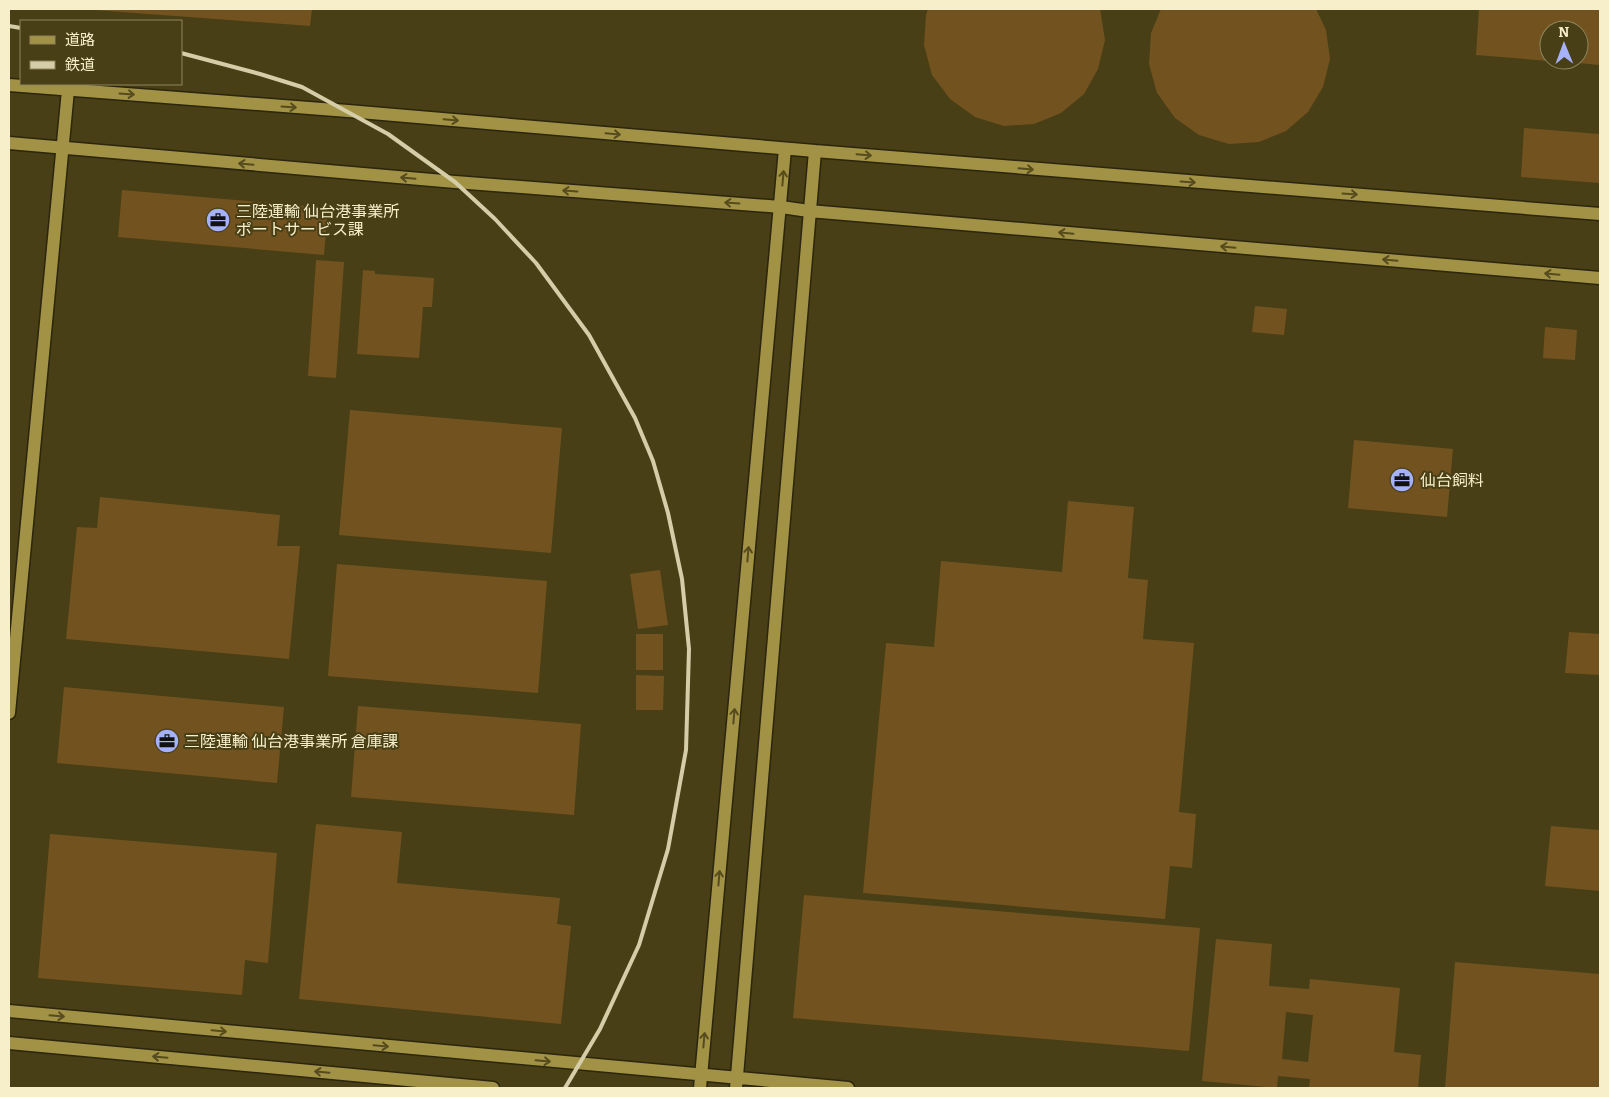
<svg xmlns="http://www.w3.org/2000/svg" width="1609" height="1097" viewBox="0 0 1609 1097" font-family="Bitter,'Noto Sans JP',serif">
	<rect width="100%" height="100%" fill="#483f16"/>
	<path fill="#72531f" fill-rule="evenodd" d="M95,9H312L310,26L95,10Z
		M928,9H1100L1105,40L1098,69L1084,94L1061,113L1034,124L1004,126L975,117L950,99L932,75L924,45L926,15Z
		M1161,9H1316L1326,30L1330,59L1323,87L1308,112L1286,131L1259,142L1229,144L1199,135L1175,118L1157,93L1149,64L1151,33Z
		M1479,9H1600V65L1555,61V60H1579V30H1549V61L1476,55Z
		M1524,128L1600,134V183L1521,177Z
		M122,190L328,208L324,255L118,237Z
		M316,260L344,262L336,378L308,376Z
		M363,270L375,271V274L434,278L432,307H423L419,358L357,354Z
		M1255,306L1287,309L1284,335L1252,332Z
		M1545,327L1577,330L1575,360L1543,358Z
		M350,410L562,428L551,553L339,535Z
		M1354,440L1453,449L1447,517L1348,508Z
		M100,497L280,515L277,546H300L289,659L66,639L77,527L97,528Z
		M1068,501L1134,507L1128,578L1148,580L1143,639L1194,643L1179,812L1196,814L1192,868L1170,866L1165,919L863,893L886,643L934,647L941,561L1062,572Z
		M337,564L547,581L538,693L328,676Z
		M660,570L668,625L638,629L630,574Z
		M1569,632L1600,634V675L1565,673Z
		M636,634H663V670H636Z
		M636,675L664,676L663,710H636Z
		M64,687L284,707L277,783L57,763Z
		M358,706L581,724L574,815L351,797Z
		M316,824L402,832L397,883L560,898L557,924L571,926L561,1024L299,999Z
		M1551,826L1600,830V891L1545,886Z
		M50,834L277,853L268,963L245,960L242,995L38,978Z
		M804,895L1200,928L1189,1051L793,1018Z
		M1216,939L1272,944L1269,986L1309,989L1310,979L1400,988L1394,1052L1421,1055L1418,1088H1309L1310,1079L1278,1076L1277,1088L1202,1081ZM1286,1012L1313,1015L1308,1062L1282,1059Z
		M1455,962L1600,974V1088H1445Z"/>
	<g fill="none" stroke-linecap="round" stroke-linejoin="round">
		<g stroke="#2b260d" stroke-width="15">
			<path id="tertiary" d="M9,85L348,111L815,151L736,1088
				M9,143L455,182L781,207L809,211L1600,278
				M815,151L1600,214
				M9,713L68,90
				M9,1011L848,1088
				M9,1043L493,1088
				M700,1088L785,149"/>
		</g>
		<use href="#tertiary" stroke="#a29245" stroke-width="12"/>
		<path stroke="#d5cda7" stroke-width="4" d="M9,26L21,28
			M181,53L260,74L302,87L388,134L455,182L495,219L536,263L589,335L635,418L653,461L668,513L682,579L689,649L686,750L668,849L639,945L600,1029L565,1088"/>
	</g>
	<defs><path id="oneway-shaft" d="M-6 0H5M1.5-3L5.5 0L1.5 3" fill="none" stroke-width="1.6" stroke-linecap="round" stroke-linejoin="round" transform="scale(1.25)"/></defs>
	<g stroke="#564b1d">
		<use href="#oneway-shaft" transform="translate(127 94) rotate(4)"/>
		<use href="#oneway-shaft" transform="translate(289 107) rotate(4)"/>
		<use href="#oneway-shaft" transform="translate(451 120) rotate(5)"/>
		<use href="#oneway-shaft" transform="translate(613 134) rotate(5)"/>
		<use href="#oneway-shaft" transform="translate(864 155) rotate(5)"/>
		<use href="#oneway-shaft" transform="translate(246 164) rotate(-175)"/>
		<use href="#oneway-shaft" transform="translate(1026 169) rotate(5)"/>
		<use href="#oneway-shaft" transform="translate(408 178) rotate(-175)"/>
		<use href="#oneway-shaft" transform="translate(783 178) rotate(-85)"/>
		<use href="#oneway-shaft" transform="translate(1188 182) rotate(4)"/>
		<use href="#oneway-shaft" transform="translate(570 191) rotate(-176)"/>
		<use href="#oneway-shaft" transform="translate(1350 194) rotate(4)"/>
		<use href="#oneway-shaft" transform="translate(732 203) rotate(-176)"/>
		<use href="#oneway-shaft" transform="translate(1066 233) rotate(-175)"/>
		<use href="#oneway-shaft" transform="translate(1228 247) rotate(-175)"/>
		<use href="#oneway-shaft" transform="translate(1390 260) rotate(-175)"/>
		<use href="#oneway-shaft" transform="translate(1552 274) rotate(-175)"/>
		<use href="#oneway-shaft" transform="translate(748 554) rotate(-85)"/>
		<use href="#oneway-shaft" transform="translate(734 716) rotate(-85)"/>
		<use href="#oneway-shaft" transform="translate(719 878) rotate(-85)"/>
		<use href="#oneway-shaft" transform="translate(57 1016) rotate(5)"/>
		<use href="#oneway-shaft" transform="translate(219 1031) rotate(5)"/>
		<use href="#oneway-shaft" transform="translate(704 1040) rotate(-85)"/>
		<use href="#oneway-shaft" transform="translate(381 1046) rotate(5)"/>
		<use href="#oneway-shaft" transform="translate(160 1057) rotate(-175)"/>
		<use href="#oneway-shaft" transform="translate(543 1061) rotate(5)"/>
		<use href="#oneway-shaft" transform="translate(322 1072) rotate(-175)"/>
	</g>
	<defs>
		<g id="office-disc" transform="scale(1.25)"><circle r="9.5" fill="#a6b1fc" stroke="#483f16"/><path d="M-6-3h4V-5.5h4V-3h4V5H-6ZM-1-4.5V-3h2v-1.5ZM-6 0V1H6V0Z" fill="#111"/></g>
	</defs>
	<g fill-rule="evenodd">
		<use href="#office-disc" x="218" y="220"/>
		<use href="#office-disc" x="1402" y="480"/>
		<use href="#office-disc" x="167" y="741"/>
	</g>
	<g text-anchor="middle" stroke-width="4" stroke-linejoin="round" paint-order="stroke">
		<g font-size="16" fill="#f7efca" stroke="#483f16" text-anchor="start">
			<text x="236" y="217">三陸運輸 仙台港事業所<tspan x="236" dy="18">ポートサービス課</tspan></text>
			<text x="1420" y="486">仙台飼料</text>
			<text x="184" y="747">三陸運輸 仙台港事業所 倉庫課</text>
		</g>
	</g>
	<rect width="1609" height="1097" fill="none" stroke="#f7efca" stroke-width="20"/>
	<rect x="20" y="20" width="162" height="65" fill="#483f16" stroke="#8e855e"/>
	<rect x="30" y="36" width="25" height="8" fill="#a29245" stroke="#8e855e"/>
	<text x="65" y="45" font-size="15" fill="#f7efca">道路</text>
	<rect x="30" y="61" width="25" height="8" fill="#d5cda7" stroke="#8e855e"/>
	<text x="65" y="70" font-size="15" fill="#f7efca">鉄道</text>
	<g transform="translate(1564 45) rotate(359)"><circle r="24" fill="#483f16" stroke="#8e855e"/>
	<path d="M0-4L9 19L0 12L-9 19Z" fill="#a6b1fc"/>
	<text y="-8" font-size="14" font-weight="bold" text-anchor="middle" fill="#f7efca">N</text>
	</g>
</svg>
